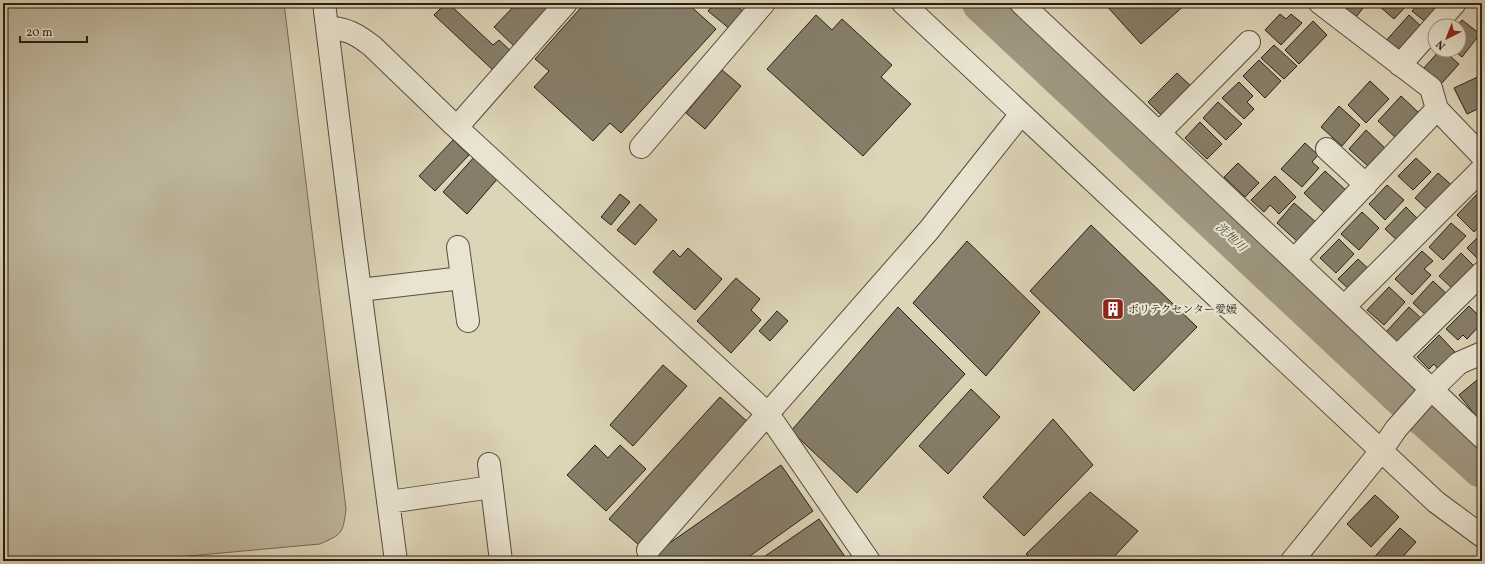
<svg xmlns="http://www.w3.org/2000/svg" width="1485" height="564" viewBox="0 0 1485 564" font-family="Vollkorn,'Noto Serif JP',serif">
	<rect width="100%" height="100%" fill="#ddd5b8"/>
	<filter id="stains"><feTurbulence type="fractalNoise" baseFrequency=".005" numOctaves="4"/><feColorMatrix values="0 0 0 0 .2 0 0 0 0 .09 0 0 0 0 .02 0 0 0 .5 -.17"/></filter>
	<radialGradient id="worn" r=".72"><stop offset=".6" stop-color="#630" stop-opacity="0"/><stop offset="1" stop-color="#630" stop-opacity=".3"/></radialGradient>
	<path fill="#beb69c" stroke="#736b59" d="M3,3H284L346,509C343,534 342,534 320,544L134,561H3Z"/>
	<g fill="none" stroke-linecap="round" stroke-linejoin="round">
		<path stroke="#9f9781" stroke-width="40" d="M982,3L1396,391L1482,468"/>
	</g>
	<path fill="#867e6a" stroke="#282016" d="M446,3H448L493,45L499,40L513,53L495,72L434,15Z
		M517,3H554L514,46L494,27Z
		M585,3H687L716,29L621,133L610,123L593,141L534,87L549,71L535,59Z
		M715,3H733L744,12L730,29L708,11Z
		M1104,3H1187L1141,44Z
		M1352,3H1367L1356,17L1346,10Z
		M1380,3H1409L1394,19L1378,5Z
		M1419,3H1447L1428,24L1412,11Z
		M1280,14L1286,19L1291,14L1302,23L1281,45L1265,30Z
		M816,15L832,30L842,19L892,65L881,77L911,104L863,156L767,69Z
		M1409,15L1424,29L1399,57L1384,43Z
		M1462,20L1480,34L1462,57L1453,50H1459V26H1457Z
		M1313,21L1327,35L1299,64L1285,50Z
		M1274,45L1297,66L1284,79L1261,58Z
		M1440,50H1443L1459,64L1441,84L1423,69Z
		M1259,60L1281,81L1265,98L1243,76Z
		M722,70L741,86L705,129L686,113Z
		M1177,73L1194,89L1165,119L1148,102Z
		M1482,75V107L1467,114L1454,88Z
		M1370,81L1389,99L1366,123L1348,105Z
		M1239,82L1253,96L1247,102L1254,109L1244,119L1222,98Z
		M1401,96L1419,113L1396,138L1378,121Z
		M1218,102L1242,124L1226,140L1203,118Z
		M1339,106L1360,125L1342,146L1321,127Z
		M1200,122L1222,144L1207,159L1185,138Z
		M1366,130L1386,149L1369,167L1349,149Z
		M453,140L469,155L435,191L419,176Z
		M1305,143L1318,155L1312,162L1319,168L1302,187L1281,169Z
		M475,156L499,177L467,214L443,192Z
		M1416,158L1431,172L1413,190L1398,176Z
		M1238,163L1259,183L1245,197L1224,177Z
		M1325,171L1348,192L1326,214L1304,193Z
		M1438,173L1456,189L1428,210L1415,198Z
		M1275,176L1296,197L1279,214L1270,205L1264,212L1251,200Z
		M1387,185L1404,200L1385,220L1369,204Z
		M1481,190L1482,191V223L1474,232L1457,215Z
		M620,194L630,202L611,225L601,217Z
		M1294,203L1317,223L1299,243L1277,223Z
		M640,204L657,220L635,245L617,230Z
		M1406,207L1422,223L1401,244L1385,229Z
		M1362,212L1379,228L1359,250L1341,234Z
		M1451,223L1466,236L1443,260L1429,247Z
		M1091,225L1197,327L1134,391L1030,291Z
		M1482,233V261L1481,262L1467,248Z
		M1339,239L1354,254L1336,273L1320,258Z
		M967,241L1040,312L986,376L913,303Z
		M688,248L722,279L695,310L653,272L673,250L680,257Z
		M1422,251L1433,261L1424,269L1431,275L1412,295L1395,279Z
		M1461,253L1475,267L1454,290L1439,276Z
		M1358,259L1373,273L1353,293L1338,279Z
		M736,278L760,299L751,310L761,320L731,353L697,321Z
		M1433,281L1449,296L1429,318L1413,303Z
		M1389,287L1405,302L1384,325L1367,310Z
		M1469,306L1482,319V323L1467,339L1463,335L1458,340L1446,329Z
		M898,307L965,374L857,493L791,431Z
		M1409,307L1424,321L1400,347L1385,333Z
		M777,311L788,321L770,341L759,331Z
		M1439,335L1455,352L1438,369L1434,364L1429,369L1417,357Z
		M663,365L687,386L633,446L610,425Z
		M1477,380L1482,385V420L1480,421L1459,395Z
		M971,389L1000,417L948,474L919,446Z
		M720,397L750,424L639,545L609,519Z
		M1053,419L1093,465L1024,536L983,497Z
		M595,445L608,458L620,445L646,469L606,511L567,475Z
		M781,465L813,511L743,561H644Z
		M1090,492L1138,531L1110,561H1035L1026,554Z
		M1375,495L1399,517L1371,547L1347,524Z
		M819,519L848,561H758Z
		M1400,528L1416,542L1399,561H1371Z"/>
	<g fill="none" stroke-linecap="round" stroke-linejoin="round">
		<g stroke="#554d3e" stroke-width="24">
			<path id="minor" d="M324,3L353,237L396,561
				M903,3L1436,502L1482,536
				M1021,3L1482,437
				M1320,3L1431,88L1437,109L1482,156
				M327,27C349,30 355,33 372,46L454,125L768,414L869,561
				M1400,65L1455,3
				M457,127L566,3
				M1159,133L1249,42
				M641,147L764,3
				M1327,149L1366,185
				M458,247L468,321
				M1294,260L1437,109
				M360,290L462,278
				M1344,307L1482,169
				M1397,357L1482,273
				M489,464L501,561
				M389,502L492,487
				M648,550L929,230L1021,114
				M1292,561L1381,451L1396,429L1427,394L1459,363L1482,353"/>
		</g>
		<use href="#minor" stroke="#e9e4d1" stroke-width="22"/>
	</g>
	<defs>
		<g id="building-square" transform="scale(1.15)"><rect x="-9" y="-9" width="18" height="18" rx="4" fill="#8f2418" stroke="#e9e4d1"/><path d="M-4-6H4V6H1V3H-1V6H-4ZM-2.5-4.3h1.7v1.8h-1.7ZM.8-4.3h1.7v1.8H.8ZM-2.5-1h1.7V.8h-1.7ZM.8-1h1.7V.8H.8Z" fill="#fff"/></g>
	</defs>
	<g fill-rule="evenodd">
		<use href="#building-square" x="1113" y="309"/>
	</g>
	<g text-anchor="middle" stroke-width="4" stroke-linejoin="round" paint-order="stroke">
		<g font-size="11" fill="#282016" stroke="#e9e4d1" text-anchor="start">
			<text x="1128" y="313">ポリテクセンター愛媛</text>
		</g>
		<g font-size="12" font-style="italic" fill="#524a3b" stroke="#e9e4d1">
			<text transform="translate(1231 237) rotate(43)" y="4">洗地川</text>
		</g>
	</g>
	<rect width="1485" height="564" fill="none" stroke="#ddd5b8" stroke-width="16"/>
	<rect x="4" y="4" width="1477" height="556" fill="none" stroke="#282016" stroke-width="2"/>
	<rect x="8" y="8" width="1469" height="548" fill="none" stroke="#282016"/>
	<g transform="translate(1447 38) rotate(222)"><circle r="19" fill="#e9e4d1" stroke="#9c9686"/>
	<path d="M0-3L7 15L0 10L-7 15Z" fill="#8f2418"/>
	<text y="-6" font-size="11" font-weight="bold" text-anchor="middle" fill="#282016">N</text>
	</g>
	<path d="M20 36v6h67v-6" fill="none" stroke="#282016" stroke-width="2"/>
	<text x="26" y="36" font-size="12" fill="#282016" stroke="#e9e4d1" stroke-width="3" paint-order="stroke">20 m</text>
	<rect width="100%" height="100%" filter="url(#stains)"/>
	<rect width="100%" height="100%" fill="url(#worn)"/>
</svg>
